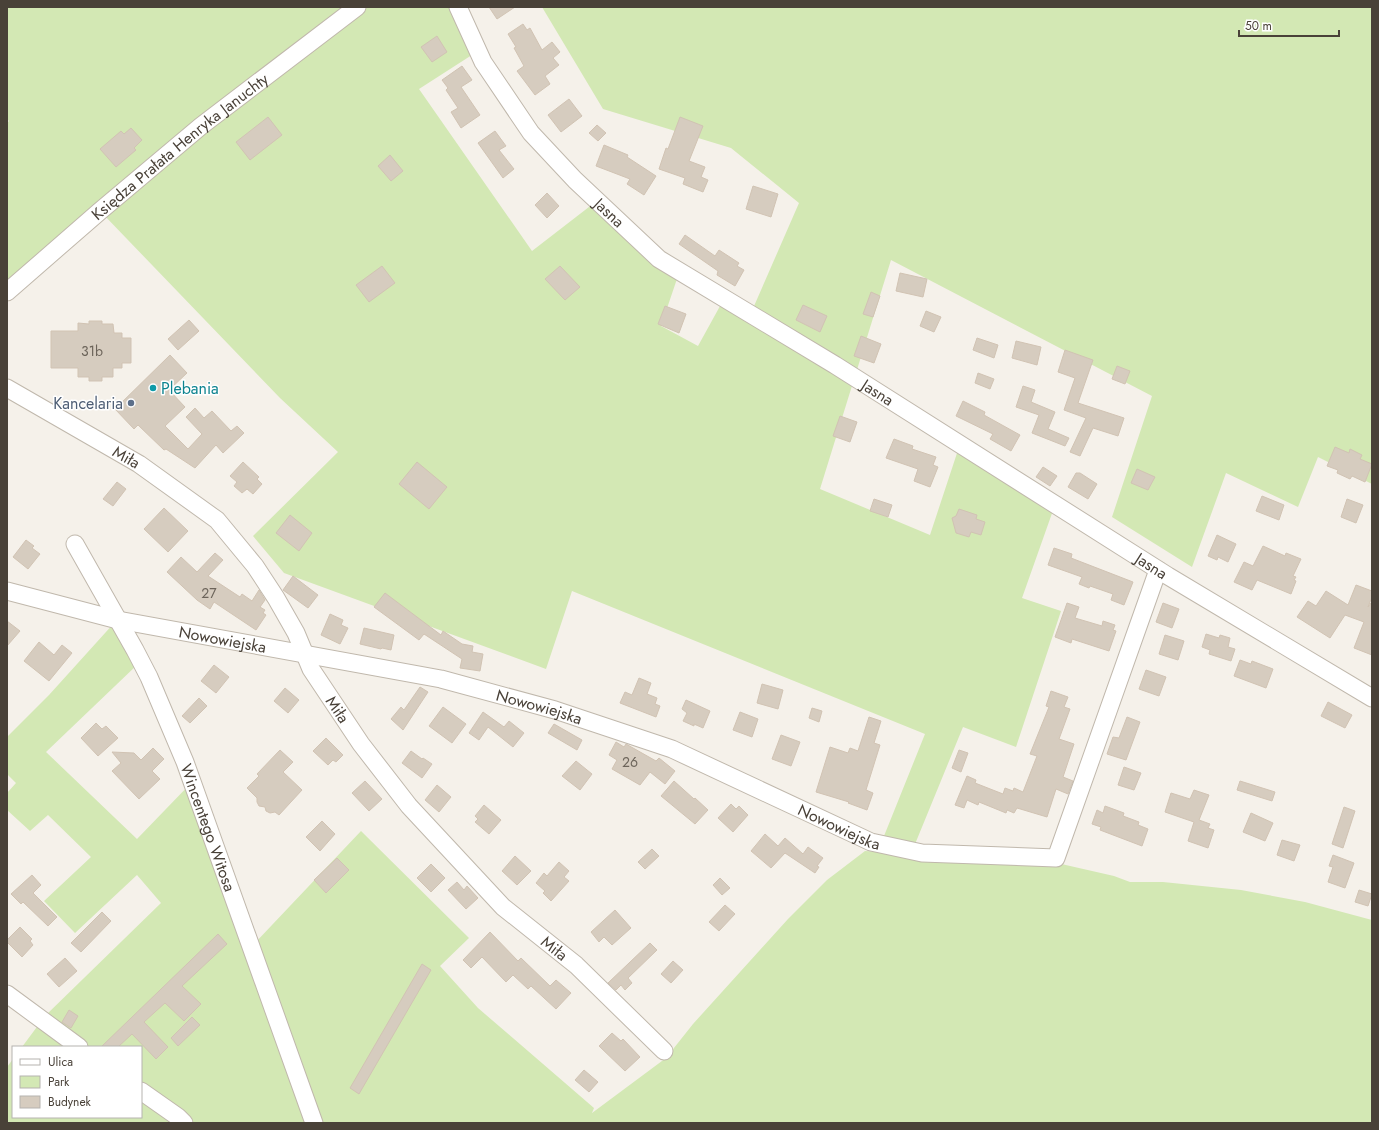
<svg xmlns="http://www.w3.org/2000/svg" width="1379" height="1130" viewBox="0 0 1379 1130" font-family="Jost,sans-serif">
	<rect width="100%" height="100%" fill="#f5f1ea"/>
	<path fill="#d3e8b4" d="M7,7H454L475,53L419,89L532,251L598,200L680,270L661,326L698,346L725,297L751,313L799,203L731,148L603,109L542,7H1372V484L1318,457L1298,507L1226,473L1192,567L1112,517L1152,396L891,260L820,489L930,535L961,441L1056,502L1022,598L1061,611L1016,747L963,727L913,849L882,841L925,734L572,591L546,669L284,573L253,536L338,452L280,398L102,213L7,298V123L9,121L7,119Z
		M115,622L138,664L46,752L137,839L193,781L253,945L361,831L469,938L440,966L478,1008L594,1108L592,1113L666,1058L693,1024L788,919L827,880L865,851L1057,863L1114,876L1130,882H1163L1241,890L1305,902L1372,920V1123H7V1067L13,1059V1117H141V1047H22L45,1016L161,903L137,875L75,933L44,901L91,857L48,815L30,831L7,810V793L16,783L7,774V737L49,695Z"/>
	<path fill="#d6ccbf" stroke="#d1c3b3" d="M489,7H515L497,19Z
		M523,24L527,30L530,28L542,50L552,42L560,52L553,58L559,65L545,76L550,84L535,95L517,71L524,66L514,48L516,47L508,34Z
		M437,36L447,52L432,62L421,47Z
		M462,66L472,80L461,87L480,115L461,128L451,112L458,108L446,90L448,88L442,80Z
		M569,99L582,116L561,132L548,115Z
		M268,117L282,135L250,160L236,142Z
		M680,117L703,126L689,161L705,167L701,177L708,180L703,192L683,184L685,178L659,169L666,148L668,149Z
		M597,125L606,133L598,141L589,133Z
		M131,128L142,140L134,148L136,150L116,167L100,149L121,131L124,134Z
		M495,131L506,146L499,150L514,169L503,178L478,143Z
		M604,145L628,155L627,157L656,176L644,195L627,184L630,179L596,166Z
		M390,155L403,171L391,181L378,166Z
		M753,186L778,194L771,217L746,209Z
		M547,193L559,206L547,218L535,205Z
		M685,235L715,256L719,250L739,263L737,266L744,270L735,286L717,275L718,271L679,244Z
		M382,266L395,283L369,302L356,285Z
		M560,266L580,287L565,300L545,279Z
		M900,273L927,279L923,297L896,291Z
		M871,292L880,296L873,317L863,314Z
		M803,305L827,316L820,332L796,320Z
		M665,306L686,314L679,333L658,324Z
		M926,311L941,317L934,332L920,326Z
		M189,320L199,331L178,350L168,339Z
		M89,321H102V324H113L114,333H122V338H131V363H122V368H113V377H102V381H89V377H78V368H51V331H78V323L89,324Z
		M861,336L881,344L874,363L854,356Z
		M977,338L998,345L994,358L973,350Z
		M1016,341L1041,347L1037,365L1012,358Z
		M1065,350L1093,360L1078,403L1124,418L1118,436L1093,428L1080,456L1070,452L1086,418L1064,410L1075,378L1058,372Z
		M170,355L187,373L169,390L185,407L165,426L188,449L202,434L186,417L195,408L204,418L212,411L231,431L237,426L244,433L223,453L216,445L195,468L166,449L164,450L138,425L134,429L115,409Z
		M1117,366L1130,371L1125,384L1112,379Z
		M978,373L994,379L990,389L975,383Z
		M1023,386L1035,390L1031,402L1055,412L1048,429L1069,438L1065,446L1032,433L1039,415L1016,407Z
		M963,401L985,412L984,415L1020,435L1011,451L990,439L993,434L956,416Z
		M840,416L857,422L850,442L833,436Z
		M894,439L913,446L912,449L936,457L933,465L938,467L930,487L914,481L918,469L886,458Z
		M1335,447L1349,453L1350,449L1362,455L1360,459L1372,464L1365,482L1352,476L1350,479L1337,473L1338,470L1327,466Z
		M243,462L259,477L257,479L262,484L253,494L247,489L242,493L234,486L237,482L230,476Z
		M417,462L447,487L429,509L399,484Z
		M1043,467L1057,476L1050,486L1036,477Z
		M1137,469L1155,477L1148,490L1131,483Z
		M1076,473H1080L1097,484L1088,499L1068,487Z
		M117,482L126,489L113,506L103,499Z
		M1262,496L1284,505L1279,520L1256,511Z
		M874,499L892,505L888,517L870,511Z
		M1347,499L1363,505L1356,523L1341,517Z
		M164,508L188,531L168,552L144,529Z
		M959,509L977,515L976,519L985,522L981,535L971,532L969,537L956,533L952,518L956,516Z
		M290,515L312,533L299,551L276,533Z
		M1217,535L1236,544L1228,562L1218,557L1217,560L1208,556Z
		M26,540L34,546L32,548L40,554L28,569L13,557Z
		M1263,546L1285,556L1286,553L1301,559L1293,576L1296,577L1294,580L1296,581L1291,594L1257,580L1252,590L1234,582L1244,562L1253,566Z
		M1054,548L1072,554L1071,558L1133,582L1124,605L1111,600L1113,594L1090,586L1089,588L1079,584L1082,577L1048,565Z
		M215,553L223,560L208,576L240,597L242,594L252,601L259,590L265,600L260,607L265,610L263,613L266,615L256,630L214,602L210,609L197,600L167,572L181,557L197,572Z
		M293,576L318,595L308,608L283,590Z
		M1356,585L1372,591V597L1368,607L1371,603H1372V655L1354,648L1364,622L1345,615L1330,638L1297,617L1308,601L1316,606L1326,591L1348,605Z
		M385,593L441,635L443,631L462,644L473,646L472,652L483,654L480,671L460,668L462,659L424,634L419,640L374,607Z
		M1067,603L1079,607L1075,618L1102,626L1103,621L1115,625L1113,630L1116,631L1109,651L1072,639L1071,643L1055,637Z
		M1163,603L1179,609L1172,628L1156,622Z
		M330,614L343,620L341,625L348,628L340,644L321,635Z
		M7,621L20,631L7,646Z
		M364,628L394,635L391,650L382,648L381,649L360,644Z
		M1206,634L1219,638L1220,635L1230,638L1228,647L1235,649L1231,661L1209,654L1210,650L1202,647Z
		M1165,635L1184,641L1178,660L1159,654Z
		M39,642L54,655L62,645L72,653L49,681L24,661Z
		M1240,660L1251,664L1252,661L1273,669L1266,688L1234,676Z
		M214,665L229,677L216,693L201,681Z
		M1146,670L1166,677L1159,696L1139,689Z
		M639,678L651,683L647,694L657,698L655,704L660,706L656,717L620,703L625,692L632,695Z
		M762,684L783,690L778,709L757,703Z
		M420,687L428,692L403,730L391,719L401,707L404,710Z
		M285,688L299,700L288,713L274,701Z
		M1051,691L1068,697L1064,707L1070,709L1059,739L1074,744L1063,777L1073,781L1068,794L1056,789L1047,817L1017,808L1014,813L1007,810L1006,813L979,802L978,805L967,800L964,808L955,805L967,776L976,780L975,783L1003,794L1005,788L1013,791L1014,788L1023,792L1037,756L1030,754L1049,707L1046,706Z
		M199,698L207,706L190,723L182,716Z
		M686,700L710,711L703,728L694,724V726L683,721L687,713L682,709Z
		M1328,702L1352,715L1345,728L1321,716Z
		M443,707L466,724L452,743L429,726Z
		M812,708L822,711L819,722L809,718Z
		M483,712L504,727L509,721L524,733L513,747L488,727L479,740L469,733Z
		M740,712L758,719L752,737L733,730Z
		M869,717L881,721L874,743L880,745L866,790L873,793L867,810L848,803L849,802L816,792L830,747L848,753L850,748L858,751Z
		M1127,717L1140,722L1126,760L1107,754L1113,737L1119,738Z
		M96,723L102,729L106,726L118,738L98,756L81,738Z
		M554,724L582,740L577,750L548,733Z
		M781,735L800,742L791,766L772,759Z
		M326,738L343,755L336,762L333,760L328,765L313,751Z
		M616,742L624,747L626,744L656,761L659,758L675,771L665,784L650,772L640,785L612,769L617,760L609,755Z
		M153,748L164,759L152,771L160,779L139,799L112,771L121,763L112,752L134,753L141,760Z
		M280,750L293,762L283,772L302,790L279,815L275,812L270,813L266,811L265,807L259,806L257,802V798L247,788L259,776L257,774Z
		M959,750L968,753L961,772L952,768Z
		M411,751L422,759L423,758L432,764L422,778L402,763Z
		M576,761L592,774L580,790L562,776Z
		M1124,767L1141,773L1134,790L1118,785Z
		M365,781L382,799L369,811L352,793Z
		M674,781L694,799L695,798L708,810L695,824L661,796Z
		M1240,781L1275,792L1272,801L1237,790Z
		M437,785L451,797L439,812L425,800Z
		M1194,790L1209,795L1199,820L1210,824L1208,828L1214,830L1208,848L1188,841L1194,822L1165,812L1171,793L1190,799Z
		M731,804L736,809L739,806L748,815L733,832L718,818Z
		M484,805L501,820L489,834L475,822L478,819L475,816Z
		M1105,806L1124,813L1123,816L1139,822L1138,825L1148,829L1142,846L1100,830L1101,827L1092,824L1097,810L1103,813Z
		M1344,807L1355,811L1343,848L1332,844Z
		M1251,813L1273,823L1265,841L1243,832Z
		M322,821L335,834L320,851L306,837Z
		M765,834L778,846L785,838L803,854L808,847L823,858L817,866L819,867L815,873L785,853L771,868L751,851Z
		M1282,840L1300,845L1294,861L1277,855Z
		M652,849L659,856L645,869L638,862Z
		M1333,855L1354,863L1345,888L1328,882L1333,867L1329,866Z
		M515,856L531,871L517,885L502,871Z
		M337,858L349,870L326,893L314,880Z
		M559,862L569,871L564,877L569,881L551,901L543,893L545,891L536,883L544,873L547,876Z
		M431,864L445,878L431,892L417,878Z
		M32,875L41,885L33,893L57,917L48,926L23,902L21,904L11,894Z
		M720,878L730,888L722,895L713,885Z
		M457,882L464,890L467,886L478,898L466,909L448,890Z
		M1359,890L1372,894L1368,906L1355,902Z
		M725,905L735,914L719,931L709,922Z
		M615,910L631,928L612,945L604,937L599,942L591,932Z
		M102,912L111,921L81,952L71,943Z
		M20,927L32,939L30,941L33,945L22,957L7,942V940Z
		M490,932L518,961L521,958L550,986L556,980L571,993L556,1009L531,986L528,989L513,975L506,982L482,957L471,968L463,960Z
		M218,934L227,944L182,986L201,1004L184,1021L165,1003L144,1022L168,1047L156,1059L132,1034L118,1047H101Z
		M650,943L657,950L628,978L632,983L625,990L621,985L616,990L608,983Z
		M65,958L77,971L59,987L47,974Z
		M673,961L683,970L671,983L661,974Z
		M422,964L431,970L359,1094L350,1088Z
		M69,1010L78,1016L71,1028L62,1022Z
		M192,1017L200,1025L178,1046L171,1038Z
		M612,1033L621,1041L623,1039L640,1057L625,1071L599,1046Z
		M584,1070L598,1082L589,1092L575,1080Z"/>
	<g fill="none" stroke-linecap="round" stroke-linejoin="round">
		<g stroke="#c0b8ac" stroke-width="19">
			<g id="minor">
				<path id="s1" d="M458,7L483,62L531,133L575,180L659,259L835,365L1168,576L1372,698"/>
				<path id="s2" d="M7,292L100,211L201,126L357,7"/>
				<path id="s3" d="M7,388L139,464L217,520L255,566L276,598L296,633L311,669L361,744L409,806L503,907L576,965L664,1051"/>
				<path id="s4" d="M75,544L135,650L149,677L185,762L314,1123"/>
				<path id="s5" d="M7,591L118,620L441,679L555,710L672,749L871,842L922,853L1056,858L1158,570"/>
				<path d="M7,994L79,1047"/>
				<path d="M141,1091L178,1117L184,1123"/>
			</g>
		</g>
		<use href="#minor" stroke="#fff" stroke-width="17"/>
	</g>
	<circle fill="#0f9aa8" stroke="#fff" stroke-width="1.5" cx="153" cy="388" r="4"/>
	<circle fill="#5c6f8a" stroke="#fff" stroke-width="1.5" cx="131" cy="403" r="4"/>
	<g text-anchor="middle" stroke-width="3" stroke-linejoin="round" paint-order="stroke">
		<g font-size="14" fill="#6c645a">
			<text x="92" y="356">31b</text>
			<text x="209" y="598">27</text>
			<text x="630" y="767">26</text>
		</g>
		<g font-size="16" fill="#494138" stroke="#fff">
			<text dy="6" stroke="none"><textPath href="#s2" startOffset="226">Księdza Prałata Henryka Januchty</textPath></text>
			<text dy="6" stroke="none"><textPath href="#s1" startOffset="258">Jasna</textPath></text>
			<text dy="6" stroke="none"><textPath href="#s1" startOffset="582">Jasna</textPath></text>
			<text dy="6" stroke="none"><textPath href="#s3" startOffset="138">Miła</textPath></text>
			<text dy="6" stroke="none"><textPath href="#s1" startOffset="906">Jasna</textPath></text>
			<text dy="6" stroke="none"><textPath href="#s5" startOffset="221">Nowowiejska</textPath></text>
			<text dy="6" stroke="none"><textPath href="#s5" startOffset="545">Nowowiejska</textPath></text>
			<text dy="6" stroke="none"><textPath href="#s3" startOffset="474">Miła</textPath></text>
			<text dy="6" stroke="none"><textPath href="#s5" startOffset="869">Nowowiejska</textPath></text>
			<text dy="6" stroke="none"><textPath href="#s4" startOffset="314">Wincentego Witosa</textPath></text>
			<text dy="6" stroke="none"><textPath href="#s3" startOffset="798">Miła</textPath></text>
		</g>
		<g font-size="16" fill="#0d838f" stroke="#fff" text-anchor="start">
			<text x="161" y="394">Plebania</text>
		</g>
		<g font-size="16" fill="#4e5e75" stroke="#fff" text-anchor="end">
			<text x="123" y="409">Kancelaria</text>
		</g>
	</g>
	<rect width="1379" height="1130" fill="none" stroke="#494138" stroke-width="16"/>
	<rect x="12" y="1046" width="130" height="72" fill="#ffffff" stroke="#b6b3af"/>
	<rect x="20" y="1059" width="20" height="6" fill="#ffffff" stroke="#b6b3af"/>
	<text x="48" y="1066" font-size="12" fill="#494138">Ulica</text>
	<rect x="20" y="1076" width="20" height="12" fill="#d3e8b4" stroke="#b6b3af"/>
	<text x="48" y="1086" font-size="12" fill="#494138">Park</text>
	<rect x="20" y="1096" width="20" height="12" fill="#d6ccbf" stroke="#b6b3af"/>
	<text x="48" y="1106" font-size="12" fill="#494138">Budynek</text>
	<path d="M1239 30v6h100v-6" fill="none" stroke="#494138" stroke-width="2"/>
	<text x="1245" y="30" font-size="12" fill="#494138" stroke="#ffffff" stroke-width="3" paint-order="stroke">50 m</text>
</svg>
